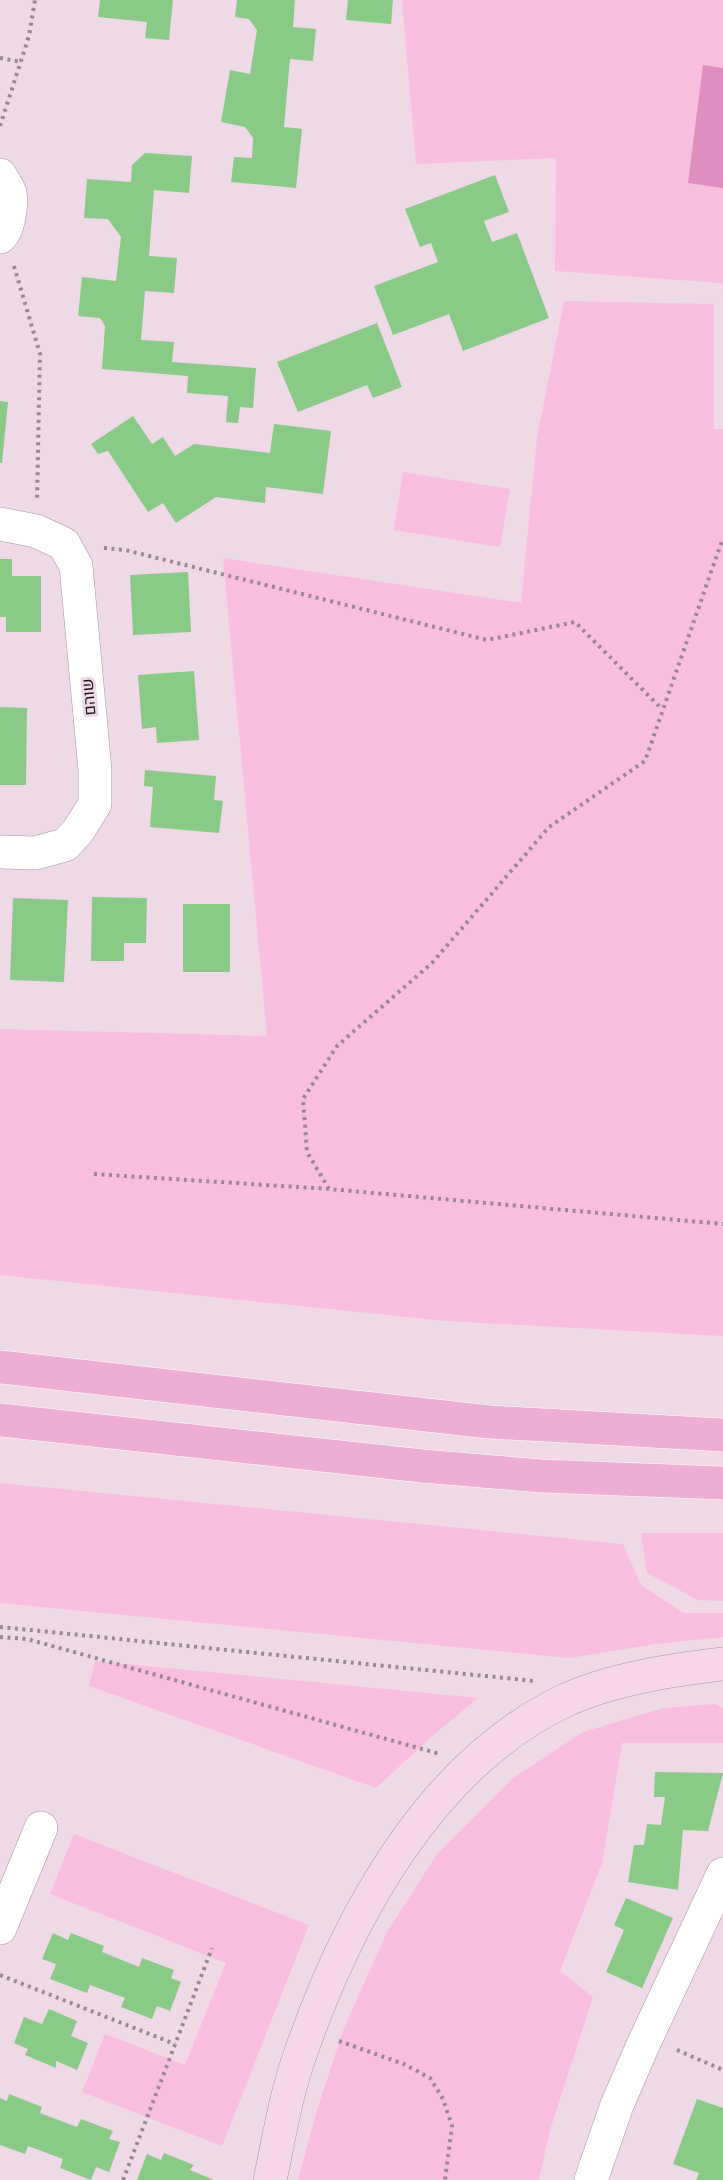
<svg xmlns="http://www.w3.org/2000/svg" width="723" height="2180" viewBox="0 0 723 2180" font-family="Quicksand,Heebo,sans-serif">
	<rect width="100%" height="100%" fill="#efd9e6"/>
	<path fill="#f8bee0" d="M402,0H723V289L721,283L555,271L556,158L416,164Z
		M564,301L714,304V429H723V1336L446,1321L0,1275V1029L267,1036L223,558L521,603L537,438Z
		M403,472L510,489L500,547L394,530Z
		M0,1483L623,1544L641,1585L683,1613H723V1637L655,1644L570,1658L0,1603Z
		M641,1533H723V1601L698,1600L647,1573Z
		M95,1661L478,1698L430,1738L376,1788L89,1686Z
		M716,1704L723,1708V1743H622L602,1863L560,1971L593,1997L550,2130L539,2180H298L317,2110L344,2028L387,1932L437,1854L512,1779L583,1732L664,1708Z
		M74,1834L309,1925L222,2146L82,2092L105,2034L185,2065L226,1963L50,1894Z"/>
	<path fill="#de8ec0" d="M703,65L723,68V188L688,183Z"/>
	<path fill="#89ca87" d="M100,0H173L169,40L145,38L147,22L98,17Z
		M237,0H295L293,27L316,29L313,61L290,59L284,127L302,129L296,188L231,182L234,157L252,158L253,138L245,127L221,122L230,70L250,74L257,30L249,19L235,17Z
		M348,0H393L391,24L346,20Z
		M145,153L192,156L189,193L154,190L149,256L177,258L174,293L145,291L141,340L174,342L172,362L256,368L253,408L240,407L238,423L226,422L228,396L187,393L188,376L102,369L105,326L100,318L78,316L82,277L116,281L121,237L108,219L84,218L87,179L131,182L132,165Z
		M495,175L509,212L484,221L492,242L517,233L549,318L463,351L449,314L393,335L374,286L438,262L431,243L420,247L405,209Z
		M377,323L402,387L373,398L367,385L298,412L277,362Z
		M0,401L8,402L2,463H0Z
		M133,416L152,444L163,437L175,456L194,444L270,453L274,424L331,431L323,494L266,487L265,503L216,497L176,523L163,503L148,512L108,451L98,454L91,444Z
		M0,559H12V576H41V632H6V617H0Z
		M188,572L191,632L133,635L130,575Z
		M194,671L199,740L157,743L156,727L142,729L138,675Z
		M0,707L27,708L26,785H0Z
		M145,770L216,776L214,800L223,801L219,833L150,827L153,787L144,786Z
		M92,897L147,898L146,943H124V961H91Z
		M13,898L68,900L64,982L10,980Z
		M183,904H230V972H183Z
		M655,1772L723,1773L708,1831L683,1830L678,1890L628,1882L634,1845H644L647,1824L661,1825L665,1797H654Z
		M626,1898L673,1918L642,1988L606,1972L624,1930L614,1925Z
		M53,1933L68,1940L71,1933L104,1946L102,1952L139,1967L142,1958L174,1970L171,1978L181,1982L170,2011L157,2006L152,2019L121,2007L125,1998L90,1985L87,1993L50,1979L56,1964L42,1959Z
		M49,2009L77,2021L71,2036L88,2043L77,2070L56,2061V2068L25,2055L28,2049L14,2043L24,2017L42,2024Z
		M9,2094L42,2107L40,2113L77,2127L81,2119L113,2131L109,2139L120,2142L109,2172L96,2167L91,2180L60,2168L63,2159L28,2146L25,2154L0,2145V2098L7,2101Z
		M697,2099L723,2108V2180H696L699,2173L673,2164Z
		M164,2153L194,2165L190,2170L214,2180H137L147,2154L161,2160Z"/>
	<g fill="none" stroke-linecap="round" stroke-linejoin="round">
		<g stroke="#a6929e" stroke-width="34">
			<path id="street" d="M0,175C3,180 8,187 10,193C12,204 9,230 0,237
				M0,524L36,531L64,544L76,566L95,770V804L78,831L65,845L35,853L0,852
				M0,1928L41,1828
				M591,2180L617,2105L643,2045L723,1874"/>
		</g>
		<g stroke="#a6929e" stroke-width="34">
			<path id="secondary" d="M270,2180C279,2138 286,2093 301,2052C348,1917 430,1765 564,1701C611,1679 672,1670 723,1664"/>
		</g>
		<g stroke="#fff" stroke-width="34">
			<path id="primary" d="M0,1367L489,1422L723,1435
				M0,1420L422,1466L541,1476L723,1483"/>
		</g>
		<path stroke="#988891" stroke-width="4" stroke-dasharray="3 4.5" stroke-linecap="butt" d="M0,58L21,62
			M0,126L29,36L35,0
			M14,266L40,354L37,500
			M104,548L125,550L487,640L575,622L662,709
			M94,1174L329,1189L723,1224
			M329,1189L307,1152L303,1099L337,1046L432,963L549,827L645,761L723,538
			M0,1627L534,1681
			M0,1637L27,1639L440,1754
			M0,1975L175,2044
			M339,2041L404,2064L430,2078L443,2099L452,2126L445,2180
			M677,2050L723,2070
			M123,2180L212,1948"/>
		<use href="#street" stroke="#fff" stroke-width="33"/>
		<use href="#secondary" stroke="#f6d6eb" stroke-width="33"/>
		<use href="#primary" stroke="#edaed6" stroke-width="33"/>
	</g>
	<g text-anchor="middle" stroke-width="6" stroke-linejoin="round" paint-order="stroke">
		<g font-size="16" fill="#191115" stroke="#efd9e6">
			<text transform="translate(88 697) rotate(-95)" y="6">שוהם</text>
		</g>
	</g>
</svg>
